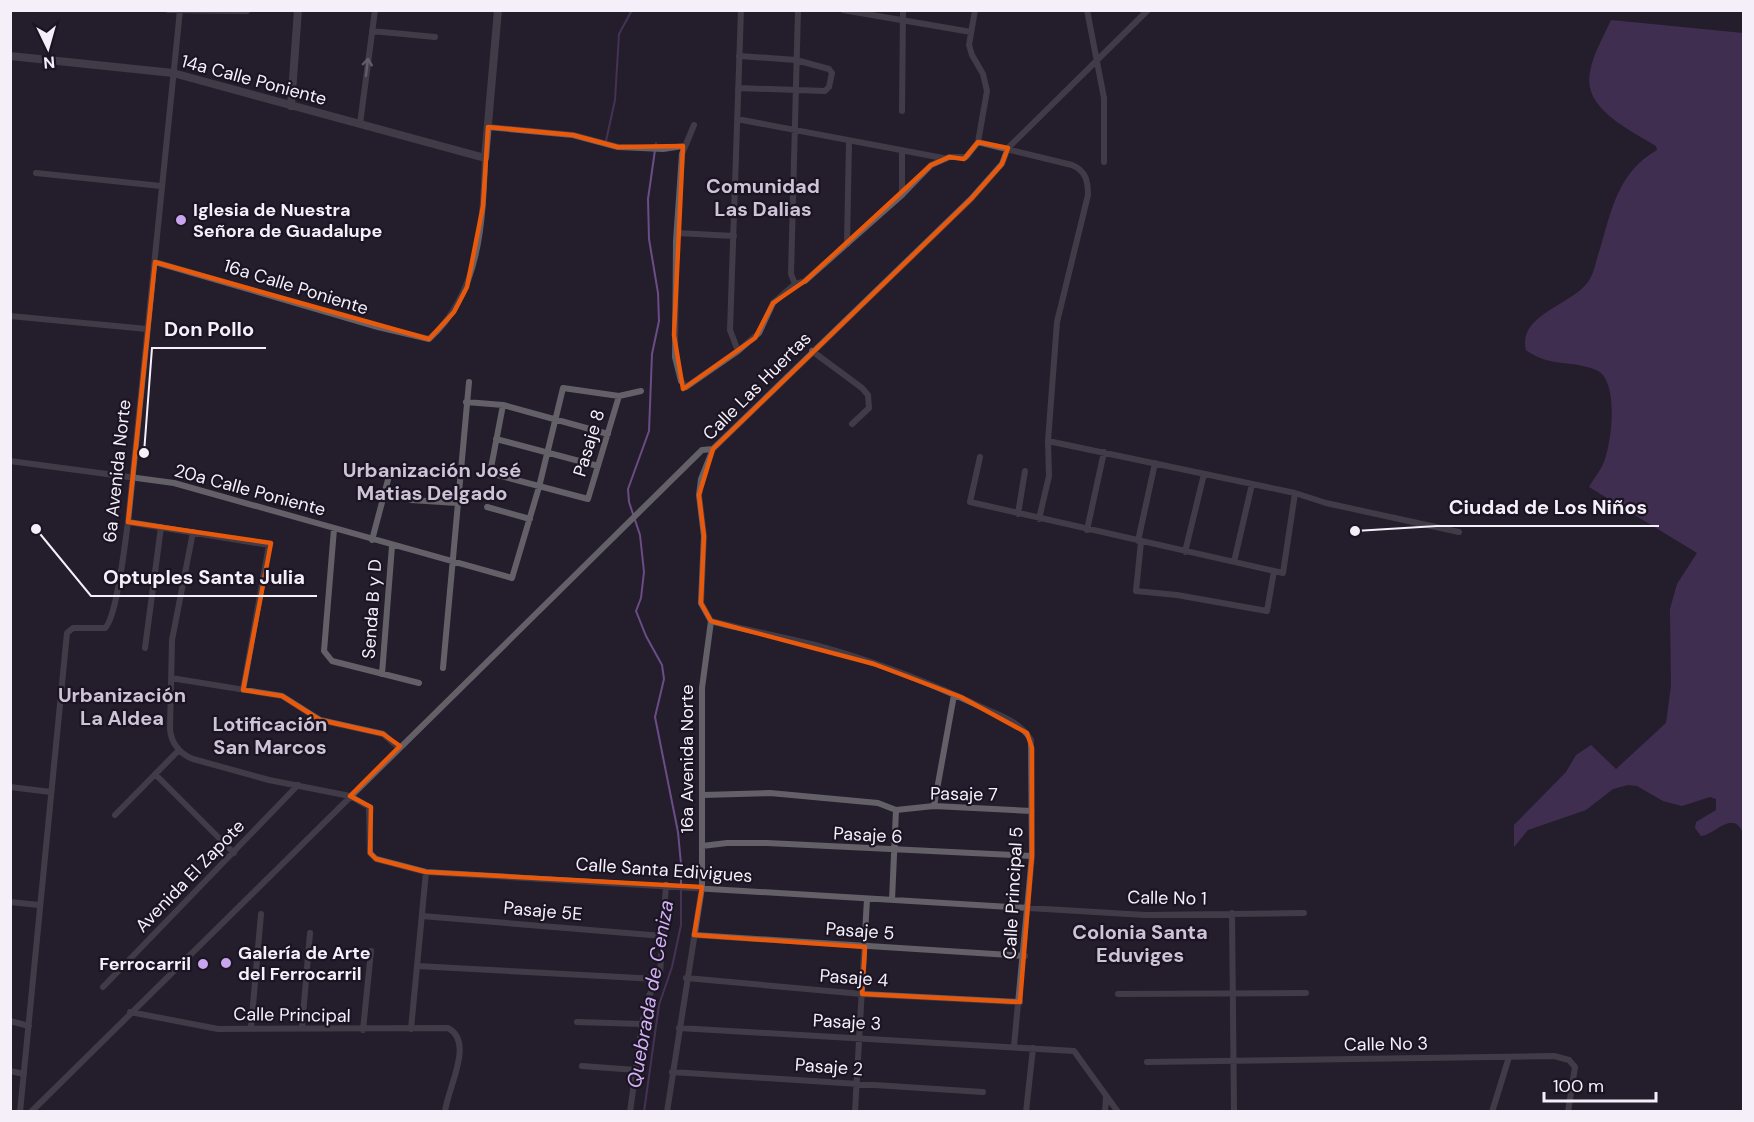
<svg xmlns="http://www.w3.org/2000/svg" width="1754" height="1122" viewBox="0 0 1754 1122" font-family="'DM Sans',sans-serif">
	<rect width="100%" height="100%" fill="#241e2c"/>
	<path fill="#61447d" d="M1611,20L1743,33V833C1733,809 1716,834 1701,836L1695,828L1696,822L1716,810V799L1710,797L1682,806L1663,801L1637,786L1628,785L1613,789L1586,810L1528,830L1514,847V825L1566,772L1576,755L1591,745L1616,769L1666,723L1671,686L1670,609L1677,584L1697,553L1589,487C1594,478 1602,469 1605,459C1612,439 1619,379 1596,370C1573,360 1548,367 1526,350C1517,315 1572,305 1588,282C1594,274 1596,261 1599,252C1612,210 1617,173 1657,150L1656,146C1631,130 1582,109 1590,72C1593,54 1604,36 1611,20Z"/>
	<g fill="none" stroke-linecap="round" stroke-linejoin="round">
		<path stroke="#6a4c87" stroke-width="2" d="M606,141L615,100L619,34L632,10
			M644,1112L659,1005L672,967L681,925V864L678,832L655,717L664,679L662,665L646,636L636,611L641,598L644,572L640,535L629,502L628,489L649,431L652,354L659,321L658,293L649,239L648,199L656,143"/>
		<path stroke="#646068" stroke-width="6" d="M168,10L247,11
			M798,10L791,274L795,284L805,281L902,195L931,165L949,157H966L978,142
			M843,10L971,32
			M975,10L969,45L972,55L983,74L987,91L978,142L1072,165C1086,171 1088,181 1088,195L1057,322L1048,441L1049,476L1039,519
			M1087,10L1104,98V162
			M372,31L435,37
			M738,88L825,91L829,87L832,73L829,69L796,60L739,56
			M902,111L903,10
			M737,119L943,158
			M360,124L375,10
			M694,125L682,154L676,241L675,357L681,381L686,387L738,351L730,330L741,10
			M488,127L573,135L618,147L663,149L683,146
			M902,151V195
			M36,173L161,186
			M677,233L734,236
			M847,244L849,142
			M155,262L378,327L429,339C480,294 483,222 485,158
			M10,316L147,329
			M738,351L759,333L773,303L795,284
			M812,351L862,388L868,395L869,408L852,424
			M466,402L503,405L608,434
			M503,405L490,473L588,499L619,396
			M496,439L598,466
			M1048,441L1295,493L1326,503L1459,532
			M980,457L970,502L1283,573L1295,493
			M10,461L174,483L512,578L539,487L563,388L619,396L641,391
			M411,500L457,503
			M487,507L530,519
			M1018,514L1025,471
			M128,522L269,545L243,690
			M334,529L324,651L332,661L419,683
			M1087,530L1104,452
			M193,532L172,640L170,729C171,743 180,754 193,759L269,780L350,796L369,807L370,853L376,859L426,872L1145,915L1304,913
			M372,540L389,476
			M1138,541L1155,463
			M1141,542L1136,591L1177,595L1267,611L1274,571
			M1185,552L1204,474
			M1234,562L1252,484
			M145,648L161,527
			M443,668L469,382
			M382,674L392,546
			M171,678L282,696L320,720L383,734L398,747
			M155,774L234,853
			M10,787L51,792
			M703,795L770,793L878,803L896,810L934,806L1032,811
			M934,806L954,695
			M115,815L179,750
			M702,846L727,843H767L1032,856
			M892,900L896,810
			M10,902L39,905
			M1232,913L1234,1112
			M422,916L663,936
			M694,935L1025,956
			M417,966L657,979
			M686,978L862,994L1020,1002
			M103,987L298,785
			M1118,994L1306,993
			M130,1012L218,1029L448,1028C475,1042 447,1089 445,1112
			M10,1021L29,1026
			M577,1022L642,1024
			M302,1027L310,933
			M251,1028L261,914
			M679,1028L1074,1051L1118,1112
			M411,1029L426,872
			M363,1030L371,951
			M1014,1046L1032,856L1031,740C1020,721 998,715 979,706C926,681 870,660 815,645C780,636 745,630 711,621L701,603L704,536L699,495L701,479L713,449L971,199L1002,164L1008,148L1148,10
			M1147,1062L1554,1056L1569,1060L1575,1067L1568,1112
			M582,1066L636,1070
			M10,1071L24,1074
			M672,1072L983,1092
			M20,1112L67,633L73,628H105C117,617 125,542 128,522L180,10
			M31,1112L702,450L713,449
			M630,1112L642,1024L649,996L660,974L666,885
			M667,1112L702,887V688L711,621
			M855,1112L867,899
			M1026,1112L1033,1048
			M1105,1112L1106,1097
			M1492,1112L1509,1057"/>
		<path stroke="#646068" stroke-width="8" d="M10,56L173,73L485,158L498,10
			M291,106L298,10"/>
	</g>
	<defs><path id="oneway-shaft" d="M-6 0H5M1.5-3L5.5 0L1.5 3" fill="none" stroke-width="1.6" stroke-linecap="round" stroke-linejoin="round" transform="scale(1.5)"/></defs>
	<use stroke="#aca8b0" href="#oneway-shaft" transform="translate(367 67) rotate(-83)"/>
	<path d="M0 0H1754V1122H0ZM488,127L573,135L618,147L683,146L674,335L683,389L755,338L773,303L805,281L931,165L949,157L964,159L978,142L1008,148L1002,164L971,199L713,449L699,495L704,536L701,603L711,621L874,664L961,697L1027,733L1032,748V856L1020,1002L862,994L865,947L694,935L702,887L426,872L376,859L370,853L371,807L350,796L400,746L383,734L320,720L282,696L243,690L271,543L128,522L155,262L429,339L454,312L467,287L483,206Z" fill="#241e2c" fill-opacity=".55" fill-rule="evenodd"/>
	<path fill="none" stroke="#e8590c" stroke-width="4.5" stroke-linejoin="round" d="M488,127L573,135L618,147L683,146L674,335L683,389L755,338L773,303L805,281L931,165L949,157L964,159L978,142L1008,148L1002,164L971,199L713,449L699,495L704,536L701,603L711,621L874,664L961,697L1027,733L1032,748V856L1020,1002L862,994L865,947L694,935L702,887L426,872L376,859L370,853L371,807L350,796L400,746L383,734L320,720L282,696L243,690L271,543L128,522L155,262L429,339L454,312L467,287L483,206Z"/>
	<g fill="#c9a5ee" stroke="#1b1422" stroke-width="2">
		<circle cx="181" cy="220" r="6"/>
		<circle cx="226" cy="963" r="6"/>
		<circle cx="203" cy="964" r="6"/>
	</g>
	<g text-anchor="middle" stroke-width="4.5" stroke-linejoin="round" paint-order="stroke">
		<g font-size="18" fill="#f4eff9" stroke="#1b1422">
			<text transform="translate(254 80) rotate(15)" y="6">14a Calle Poniente</text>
			<text transform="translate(296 287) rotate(17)" y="6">16a Calle Poniente</text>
			<text transform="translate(757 386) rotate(-45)" y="6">Calle Las Huertas</text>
			<text transform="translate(589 443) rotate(-73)" y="6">Pasaje 8</text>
			<text transform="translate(117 471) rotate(-84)" y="6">6a Avenida Norte</text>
			<text transform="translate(250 490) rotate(15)" y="6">20a Calle Poniente</text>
			<text transform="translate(372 609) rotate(-86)" y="6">Senda B y D</text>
			<text transform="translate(687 759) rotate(-90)" y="6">16a Avenida Norte</text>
			<text transform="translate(964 794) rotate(1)" y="6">Pasaje 7</text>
			<text transform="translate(868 835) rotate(3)" y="6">Pasaje 6</text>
			<text transform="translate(664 870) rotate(4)" y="6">Calle Santa Edivigues</text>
			<text transform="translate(190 876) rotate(-46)" y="6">Avenida El Zapote</text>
			<text transform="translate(1013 893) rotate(-87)" y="6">Calle Principal 5</text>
			<text transform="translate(1167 898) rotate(1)" y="6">Calle No 1</text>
			<text transform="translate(543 911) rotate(5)" y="6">Pasaje 5E</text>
			<text transform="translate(860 931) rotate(4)" y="6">Pasaje 5</text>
			<text transform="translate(854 978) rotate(4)" y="6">Pasaje 4</text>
			<text transform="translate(292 1015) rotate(1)" y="6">Calle Principal</text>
			<text transform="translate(847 1022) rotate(3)" y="6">Pasaje 3</text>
			<text transform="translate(1386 1044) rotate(-1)" y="6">Calle No 3</text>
			<text transform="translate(829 1067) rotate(4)" y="6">Pasaje 2</text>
		</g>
		<g font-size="18" font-weight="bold" fill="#f4eff9" stroke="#1b1422" text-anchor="start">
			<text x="193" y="216">Iglesia de Nuestra<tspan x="193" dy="21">Señora de Guadalupe</tspan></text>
			<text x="238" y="959">Galería de Arte<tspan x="238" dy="21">del Ferrocarril</tspan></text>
			<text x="191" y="970" text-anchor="end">Ferrocarril</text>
		</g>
		<g font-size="20" font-weight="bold" fill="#cdc4d7" stroke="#1b1422">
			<text x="763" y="193">Comunidad<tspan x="763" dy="23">Las Dalias</tspan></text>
			<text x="432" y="477">Urbanización José<tspan x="432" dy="23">Matias Delgado</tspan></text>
			<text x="122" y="702">Urbanización<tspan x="122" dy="23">La Aldea</tspan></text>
			<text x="270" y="731">Lotificación<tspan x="270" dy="23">San Marcos</tspan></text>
			<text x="1140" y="939">Colonia Santa<tspan x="1140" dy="23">Eduviges</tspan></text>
		</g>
		<g font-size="20" font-style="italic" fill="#d2b1f6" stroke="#1b1422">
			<text transform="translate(650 994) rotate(-80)" y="7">Quebrada de Ceniza</text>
		</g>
	</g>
	<path fill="none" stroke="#f4eff9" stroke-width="2" d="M144 453L152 348H266M1355 531L1437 526H1659M36 529L91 596H317"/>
	<g fill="#f4eff9" stroke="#1b1422" stroke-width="2">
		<circle cx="144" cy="453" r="6"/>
		<circle cx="1355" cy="531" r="6"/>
		<circle cx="36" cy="529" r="6"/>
	</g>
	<g font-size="20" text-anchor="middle" font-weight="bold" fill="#f4eff9" stroke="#1b1422" stroke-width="4.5" stroke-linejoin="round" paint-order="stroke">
		<text x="209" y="336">Don Pollo</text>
		<text x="1548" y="514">Ciudad de Los Niños</text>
		<text x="204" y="584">Optuples Santa Julia</text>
	</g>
	<rect width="1754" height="1122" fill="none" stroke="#f4eff9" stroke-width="24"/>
	<g transform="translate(48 48) rotate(175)" stroke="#1b1422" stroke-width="4.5" paint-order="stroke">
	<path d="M0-4.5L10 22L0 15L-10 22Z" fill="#f4eff9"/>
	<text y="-9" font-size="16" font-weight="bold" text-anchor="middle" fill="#f4eff9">N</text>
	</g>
	<path d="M1544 1092v9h112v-9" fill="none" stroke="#f4eff9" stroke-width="3"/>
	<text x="1553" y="1092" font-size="18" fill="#f4eff9" stroke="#1b1422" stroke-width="4.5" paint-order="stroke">100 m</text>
</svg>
